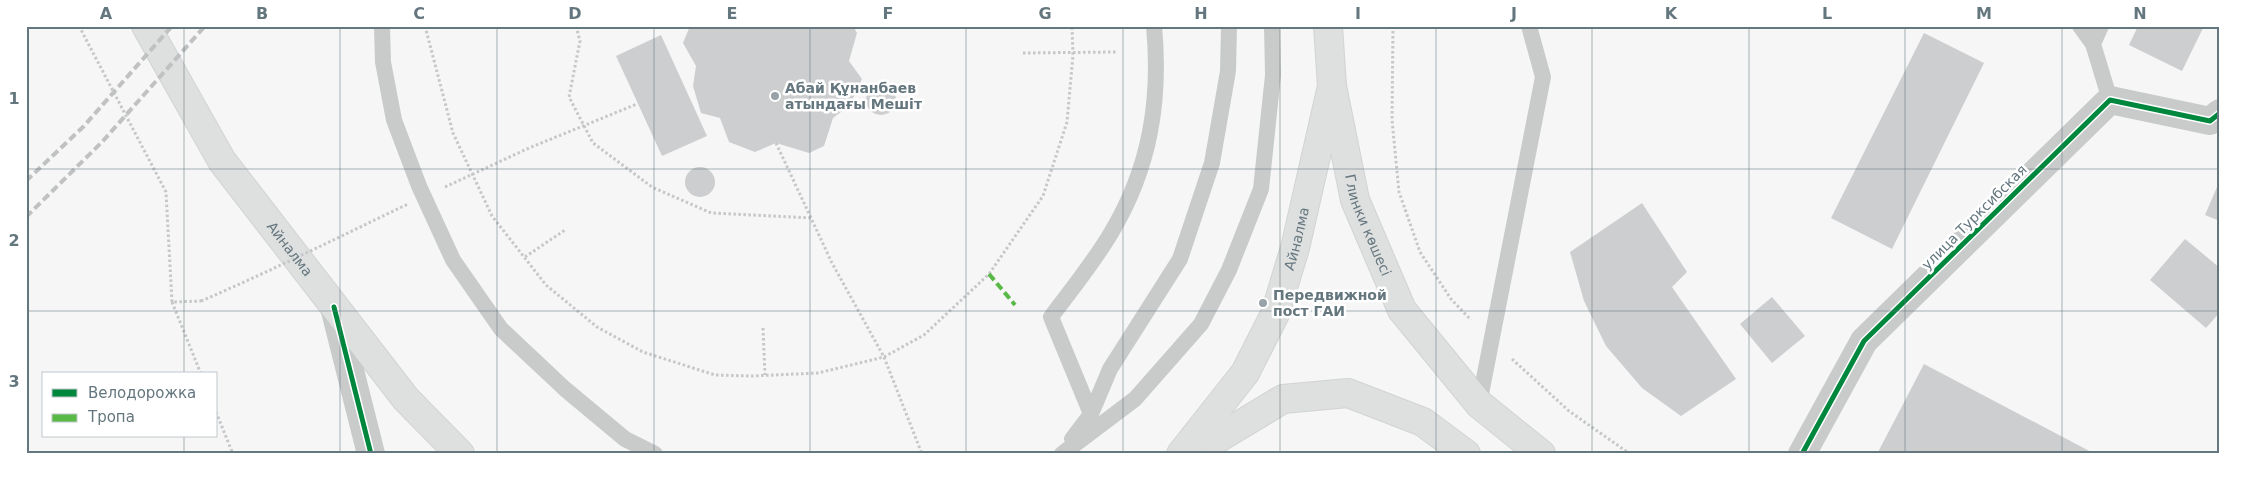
<svg xmlns="http://www.w3.org/2000/svg" width="2246" height="480" viewBox="0 0 2246 480" font-family="'DejaVu Sans',sans-serif">
	<rect width="100%" height="100%" fill="#f6f6f6"/>
	<path fill="#cdcecf" d="M690,26H853L857,33L849,61L862,79L850,105L833,118L824,146L809,153L776,143L755,152L729,142L720,118L701,113L693,86L696,66L683,43Z
		M2138,26H2204L2182,71L2129,45Z
		M1924,33L1984,63L1892,249L1831,218Z
		M661,35L707,136L662,156L616,56Z
		M866 100a15 15 0 1 1 30 0a15 15 0 1 1-30 0Z
		M685 182a15 15 0 1 1 30 0a15 15 0 1 1-30 0Z
		M2220,180V221L2205,215Z
		M1642,203L1687,272L1672,287L1736,379L1681,416L1642,388L1606,346L1584,301L1570,252Z
		M2185,239L2220,268V312L2206,328L2150,280Z
		M1772,297L1805,336L1772,363L1740,324Z
		M1924,364L2095,454H1877Z"/>
	<g fill="none" stroke-linecap="round" stroke-linejoin="round">
		<g stroke="#d2d3d4" stroke-width="30">
			<g id="secondary">
				<path id="s1" d="M1332,86L1355,200L1402,310L1479,404L1541,454"/>
				<path d="M1192,454L1283,399L1348,393L1423,422L1466,454"/>
			</g>
		</g>
		<g stroke="#d2d3d3" stroke-width="30">
			<g id="trunk">
				<path id="s2" d="M146,26L222,161L406,399L460,454"/>
				<path id="s3" d="M1181,454L1245,373L1275,314L1295,248L1332,86L1328,26"/>
			</g>
		</g>
		<path stroke="#c6c7c8" stroke-width="3" stroke-dasharray="2.5 2.5" stroke-linecap="butt" d="M79,26L166,192L172,302
			M425,26L453,133L492,216L546,285L597,327L643,352L715,375L752,376L818,373L884,357L924,335L989,274L1043,196L1067,122L1073,55L1072,26
			M576,26L580,41L569,97L593,143L652,187L711,213L811,218
			M1393,26L1392,120L1399,192L1420,252L1451,299L1471,320
			M1023,53L1116,52
			M776,143L832,263L884,357L922,454
			M445,187L529,148L637,104
			M525,257L565,230
			M763,328L765,375
			M1512,359L1569,411L1630,454
			M201,374L172,302L201,301
			M216,412L233,454"/>
		<path stroke="#c9cbcb" stroke-width="16" d="M382,26L383,62L394,120L419,186L453,260L501,329L565,389L625,439L655,454
			M2080,26L2093,44L2110,100
			M2093,44L2101,26
			M1479,404L1543,77L1529,26
			M1091,414L1051,317C1071,290 1094,262 1111,233C1150,168 1161,101 1154,26
			M1072,439L1091,414L1110,369L1180,259L1212,163L1228,71L1229,26
			M1062,454L1135,399L1201,324L1229,270L1261,189L1273,75L1272,26"/>
		<path stroke="#c9cbcb" stroke-width="28" d="M334,307L371,454
			M1802,454L1864,341L2110,100L2210,121L2220,113"/>
		<use href="#secondary" stroke="#dedfdf" stroke-width="28"/>
		<use href="#trunk" stroke="#dedfdf" stroke-width="28"/>
		<path stroke="#bfc1c2" stroke-width="4" stroke-dasharray="8 4" stroke-linecap="butt" d="M26,181L84,126L172,26
			M26,217L102,142L205,26"/>
		<path stroke="#c6c7c8" stroke-width="3" stroke-dasharray="2.5 2.5" stroke-linecap="butt" d="M201,301C271,271 339,237 408,204"/>
		<path stroke="#58b947" stroke-width="4" stroke-dasharray="8 4" stroke-linecap="butt" d="M989,274L1015,305"/>
		<g stroke="#fff" stroke-width="8">
			<path id="cycleway" d="M334,307L371,454
				M1802,454L1864,341L2110,100L2210,121L2220,113"/>
		</g>
		<use href="#cycleway" stroke="#00873e" stroke-width="5"/>
	</g>
	<path fill="none" stroke="#64767e" stroke-width="1" stroke-opacity="0.55" d="M184,26V374M340,26V454M497,26V454M654,26V454M810,26V454M966,26V454M1123,26V454M1280,26V454M1436,26V454M1592,26V454M1749,26V454M1905,26V454M2062,26V454M26,169H2220M26,311H2220M184,436V454"/>
	<g fill="#97a3a8" stroke="#fff" stroke-width="2">
		<circle cx="775" cy="96" r="5"/>
		<circle cx="1263" cy="303" r="5"/>
	</g>
	<g text-anchor="middle" stroke-width="5" stroke-linejoin="round" paint-order="stroke">
		<g font-size="14" font-weight="bold" fill="#64767e" stroke="#fff" text-anchor="start">
			<text x="785" y="93">Абай Құнанбаев<tspan x="785" dy="16">атындағы Мешіт</tspan></text>
			<text x="1273" y="300">Передвижной<tspan x="1273" dy="16">пост ГАИ</tspan></text>
		</g>
		<g font-size="14" fill="#64767e" stroke="#fff">
			<text transform="translate(1974 217) rotate(-45)" y="5">улица Турксибская</text>
			<text dy="5" stroke="none"><textPath href="#s1" startOffset="144">Глинки көшесі</textPath></text>
			<text dy="5" stroke="none"><textPath href="#s3" startOffset="248">Айналма</textPath></text>
			<text dy="5" stroke="none"><textPath href="#s2" startOffset="266">Айналма</textPath></text>
		</g>
	</g>
	<rect width="2246" height="480" fill="none" stroke="#ffffff" stroke-width="55"/>
	<rect x="42" y="372" width="175" height="65" fill="#ffffff" stroke="#c1c8cb"/>
	<rect x="52" y="389" width="25" height="8" fill="#00873e" stroke="#c1c8cb"/>
	<text x="88" y="398" font-size="15" fill="#64767e">Велодорожка</text>
	<rect x="52" y="414" width="25" height="8" fill="#58b947" stroke="#c1c8cb"/>
	<text x="88" y="422" font-size="15" fill="#64767e">Тропа</text>
	<rect x="28" y="28" width="2190" height="424" fill="none" stroke="#64767e" stroke-width="2"/>
	<g font-size="16" text-anchor="middle" font-weight="bold" fill="#64767e">
		<text x="106" y="19">A</text>
		<text x="262" y="19">B</text>
		<text x="419" y="19">C</text>
		<text x="575" y="19">D</text>
		<text x="732" y="19">E</text>
		<text x="888" y="19">F</text>
		<text x="1045" y="19">G</text>
		<text x="1201" y="19">H</text>
		<text x="1358" y="19">I</text>
		<text x="1514" y="19">J</text>
		<text x="1671" y="19">K</text>
		<text x="1827" y="19">L</text>
		<text x="1984" y="19">M</text>
		<text x="2140" y="19">N</text>
		<text x="14" y="104">1</text>
		<text x="14" y="246">2</text>
		<text x="14" y="387">3</text>
	</g>
</svg>
